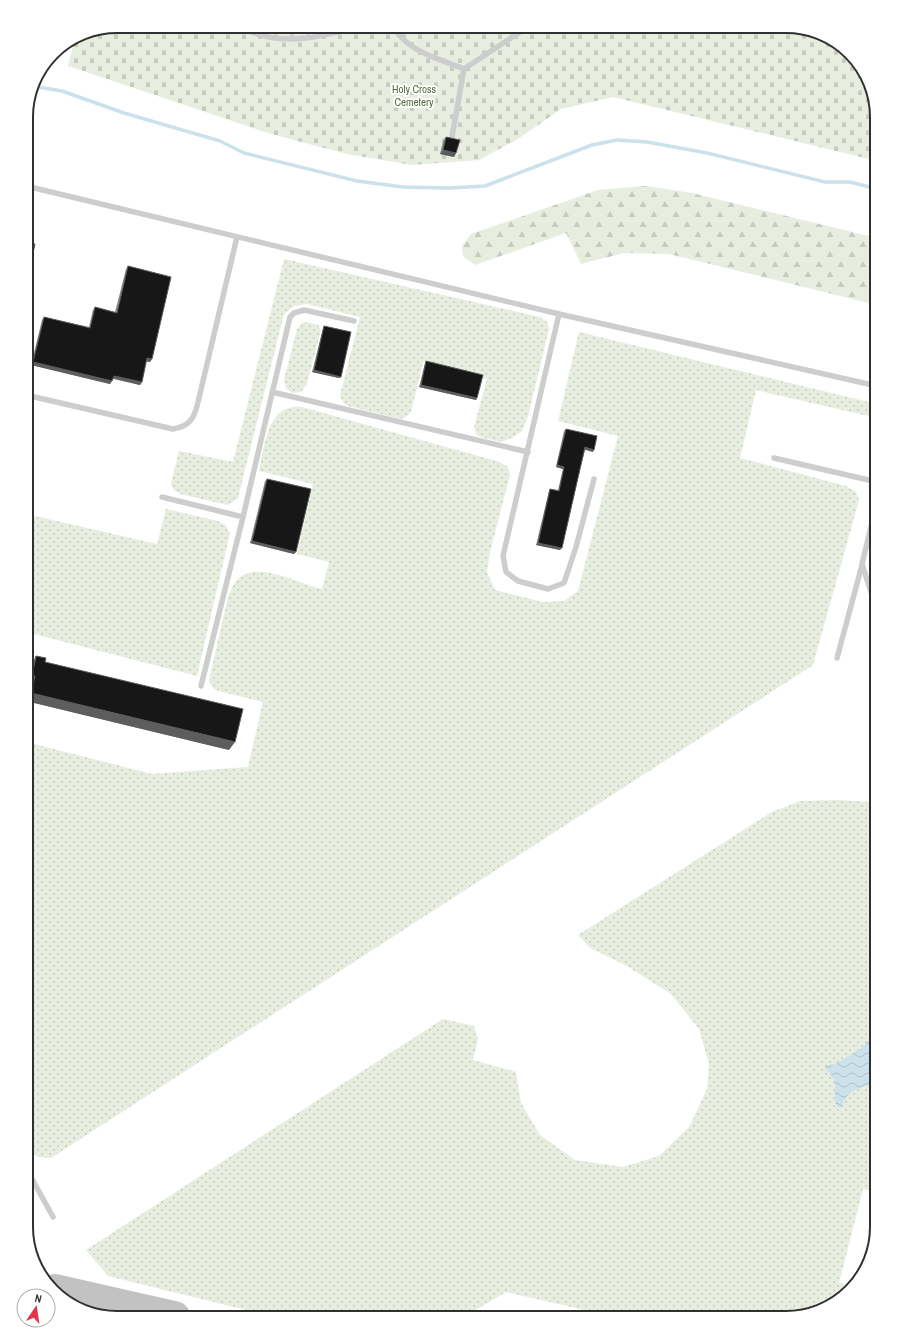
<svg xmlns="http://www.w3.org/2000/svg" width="903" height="1344" viewBox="0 0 903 1344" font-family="'Archivo Narrow',sans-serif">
	<defs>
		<pattern id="grass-dots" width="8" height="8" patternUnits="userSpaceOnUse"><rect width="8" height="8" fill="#e7eddf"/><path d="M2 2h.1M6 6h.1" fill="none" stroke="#c6ccc0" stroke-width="1.8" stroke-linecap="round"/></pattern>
		<pattern id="forest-firs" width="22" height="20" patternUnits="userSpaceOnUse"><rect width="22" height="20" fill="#e7eddf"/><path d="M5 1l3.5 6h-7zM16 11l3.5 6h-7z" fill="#c6ccc0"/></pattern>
		<pattern id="cemetery-stones" width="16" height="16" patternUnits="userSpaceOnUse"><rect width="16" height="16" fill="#e7eddf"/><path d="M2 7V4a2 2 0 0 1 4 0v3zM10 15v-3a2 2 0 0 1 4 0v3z" fill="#c6ccc0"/></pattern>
		<pattern id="water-waves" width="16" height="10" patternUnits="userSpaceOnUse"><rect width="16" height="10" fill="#cbe1ec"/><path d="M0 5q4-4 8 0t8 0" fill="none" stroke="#afc1cb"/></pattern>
	</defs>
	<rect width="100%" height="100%" fill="#fff"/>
	<path fill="url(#grass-dots)" d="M284,259L540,317L547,322L549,329L528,416L522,431L512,438L501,442L480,437L476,434L474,427L487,379L423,362L411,412L407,416L401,419L348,406L343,402L340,395L360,317L307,304L294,306L284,314L238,498L228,505L180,494L174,490L171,484L179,451L233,462Z
		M305,322L318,325L321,330L307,384L301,392L292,393L286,388L284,379L297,329L301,324Z
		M579,332L877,404V418L756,390L740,458L846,486L856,492L859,500L813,665L51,1158L38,1157L26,1149V742L152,774L248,767L263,702L219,691L213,688L209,680L229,593H230C243,551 295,583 322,589L329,562L297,554L313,484L259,471C265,445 267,403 302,407L500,462L508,467L510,475L490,552L487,572L495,590L543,602L564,601L578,591L618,436L558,421Z
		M166,509L218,521L225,525L230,533L197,676L26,632V514L157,544Z
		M837,800L871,802L877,800V1192L863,1189L839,1283L852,1285L831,1306L787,1318H619L506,1292L462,1318H278L108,1276L86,1250L443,1019L474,1026L478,1039L473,1060L516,1072L521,1103L540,1135L575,1160L623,1167L659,1156L690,1126L707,1089L709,1064L699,1029L671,994L627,966L590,948L578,935L772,812L800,801Z"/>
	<path fill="url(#forest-firs)" d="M646,186L692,193L877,238V305L669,254L624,253L581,264L566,233L475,265L463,256L462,246L471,234L598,190Z"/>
	<path fill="url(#cemetery-stones)" d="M117,26H792L836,41L865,72L877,117V161L613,97L561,109L518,139L479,160L412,165L347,154L271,134L68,66L75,38L82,33Z"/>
	<path fill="url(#water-waves)" d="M877,1031V1084C861,1086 846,1090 842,1107H837C833,1098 836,1093 835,1084C835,1078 829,1073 825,1068L826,1066L836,1064L863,1047Z"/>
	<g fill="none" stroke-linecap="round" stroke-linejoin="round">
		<path stroke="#cbe1ec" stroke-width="3.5" d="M32,86L62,91L124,113L220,141L244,153L357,181L403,187L449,188L485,186L592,145L617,140L647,142L707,153L825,182H850L877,189"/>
		<path stroke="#c2c2c2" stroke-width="34" d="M55,1291L174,1318"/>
		<path stroke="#cdcdcd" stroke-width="5.5" d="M239,26C273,47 321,39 356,26
			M393,26C407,52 438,58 464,69L529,26
			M644,26C667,32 691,31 714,26
			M452,137L464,69
			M26,186L559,314L877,386
			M559,314L503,556L506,572L518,581L548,589L564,583L576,547L594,479
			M272,392L528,452
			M26,395L173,429C192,426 195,416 199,398L237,237
			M774,458L877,482
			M162,497L243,517
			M877,611L862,564L877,502
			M837,658L862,565
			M201,686L243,517L290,317L294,313L304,310L354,321
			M26,1168L53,1217"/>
	</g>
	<path fill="#8b8b8b" d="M446,137L456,153L454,157L440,154L443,141Z
		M128,266L152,359L150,362L146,361L142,382L140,385L113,379L110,384L31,365L42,320L44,317L89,327L93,310L95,307L115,312L126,269Z
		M324,326L341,377L339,378L312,372L323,328Z
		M426,361L477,398L476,400L419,387L425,363Z
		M566,429L593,452L585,450L560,550L536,545L549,491L550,489L558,490L563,469L556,467L564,431Z
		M267,479L294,554L250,543L265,481Z
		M36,656L45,662L229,750L26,701V699L30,684L26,683L31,664Z"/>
	<path fill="#5d5d5d" d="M443,150L456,153L454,157L440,154Z
		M26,266H30L26,271Z
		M147,358L152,359L150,362L145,361Z
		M33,362L112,381L110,384L31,365Z
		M314,370L341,377L339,378L312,372Z
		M114,376L142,382L140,385L112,378Z
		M421,385L477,398L476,400L419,387Z
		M585,447L594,450L593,452L584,449Z
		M557,465L564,467L563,469L556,467Z
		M252,541L296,552L294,554L250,543Z
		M538,543L562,548L560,550L536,545Z
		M32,676H35L30,684L26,683Z
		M31,693L235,742L229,750L26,701V700Z"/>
	<path fill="#171717" stroke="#5d5d5d" d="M446,137L460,140L456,153L443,150Z
		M26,242L35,244L30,266H26Z
		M128,266L171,277L152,359L147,358L142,382L114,376L112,381L33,362L44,317L90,328L95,307L117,313Z
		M324,326L351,332L341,377L314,370Z
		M426,361L483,375L477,398L421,385Z
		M566,429L597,436L594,450L585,447L562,548L538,543L550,489L559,491L564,467L557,465Z
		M267,479L311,489L296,552L252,541Z
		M36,656L46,658L45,662L243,709L235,742L31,693L35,676H32Z"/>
	<g text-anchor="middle" stroke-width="4" stroke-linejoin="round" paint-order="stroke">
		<g font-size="11" fill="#556c3d" stroke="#fff">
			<text x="414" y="93">Holy Cross<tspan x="414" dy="13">Cemetery</tspan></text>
		</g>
	</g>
	<path d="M0 0H903V1344H0ZM117 33H786A84 84 0 0 1 870 117V1227A84 84 0 0 1 786 1311H117A84 84 0 0 1 33 1227V117A84 84 0 0 1 117 33Z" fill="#fff" fill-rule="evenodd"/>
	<path fill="none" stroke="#303030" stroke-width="2" d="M117 33H786A84 84 0 0 1 870 117V1227A84 84 0 0 1 786 1311H117A84 84 0 0 1 33 1227V117A84 84 0 0 1 117 33Z"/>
	<g transform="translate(36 1308) rotate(13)"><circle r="19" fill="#ffffff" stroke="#acacac"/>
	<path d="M0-3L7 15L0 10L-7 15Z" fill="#e43548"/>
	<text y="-6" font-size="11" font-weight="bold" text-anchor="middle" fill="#303030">N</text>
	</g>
</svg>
